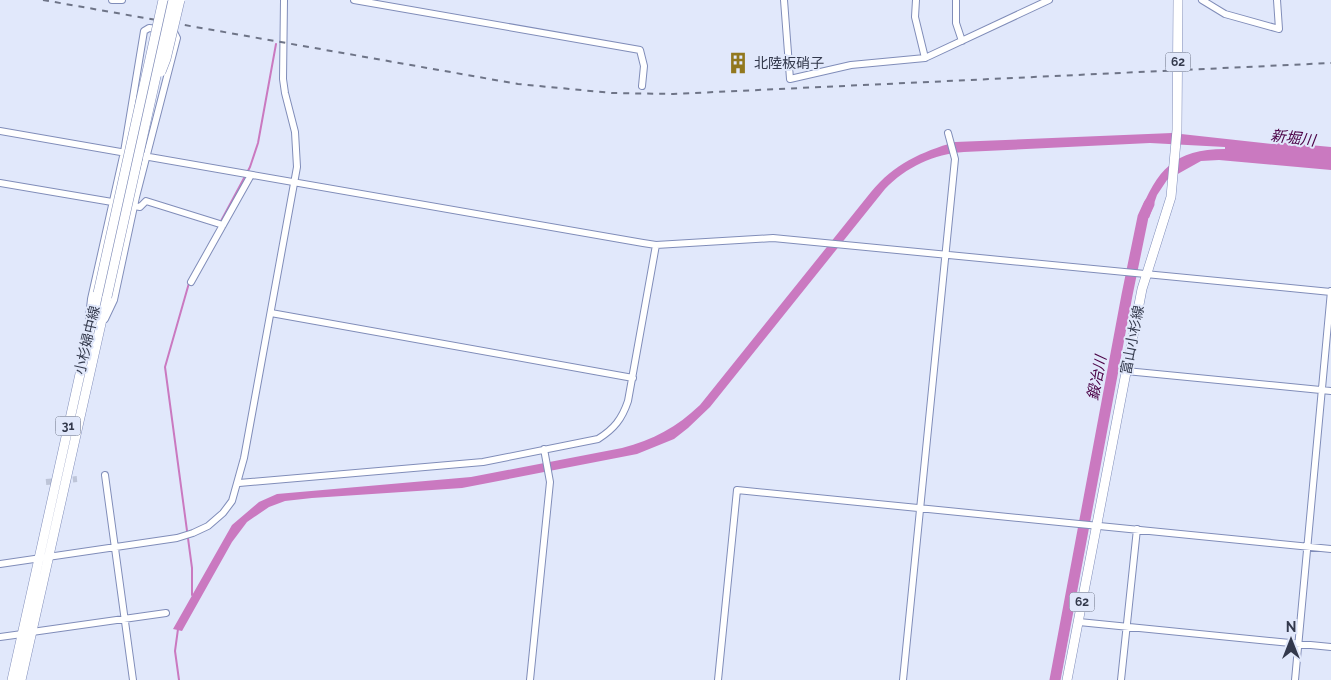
<svg xmlns="http://www.w3.org/2000/svg" width="1331" height="680" viewBox="0 0 1331 680" font-family="Raleway,'Noto Sans JP',sans-serif">
	<rect width="100%" height="100%" fill="#e1e8fb"/>
	<path fill="#ca79c0" d="M1172,133L1272,144L1277,142L1331,147V170L1219,160L1201,161L1167,180L1157,195L1149,218L1139,215C1157,170 1174,149 1225,149V147L1150,143L964,152C934,154 906,167 885,189L710,407L688,428L674,439L637,454L462,488L312,498L285,501L269,507L247,522L232,542L182,631L173,629L232,525L259,502L277,494L471,477L622,448C653,440 677,427 700,405L871,192C894,164 921,152 955,142Z"/>
	<g fill="none" stroke-linecap="round" stroke-linejoin="round">
		<path stroke="#ca79c0" stroke-width="2" d="M221,221L250,167L258,143L276,44
			M189,283L165,367L192,568V595
			M178,629L175,651L179,680"/>
		<path stroke="#ca79c0" stroke-width="11" d="M1055,680L1127,295L1143,217L1149,204"/>
		<path stroke="#bec5d8" stroke-width="6" stroke-dasharray="6 3" stroke-linecap="butt" d="M46,482L77,479"/>
		<g stroke="#808db9" stroke-width="8">
			<path id="minor" d="M112,0H122
				M354,0L640,50L644,66L642,86
				M784,0L790,79L851,65L925,58L1049,0
				M916,0L915,17L925,58
				M956,0V23L962,41
				M1202,0L1225,14L1279,29L1277,0
				M0,131L643,243L656,245L773,238L1331,292
				M0,183L112,202
				M134,206L140,207L146,201L223,225
				M191,282L251,175
				M271,313L633,378
				M89,317L91,299L124,152L144,31L149,28L159,29
				M105,319L114,300L136,197L177,38L174,32L172,31
				M1126,371L1331,391
				M105,475L133,680
				M239,483L483,462L598,439C614,429 622,419 628,401L656,245
				M0,564L177,538L193,533L208,526L223,513L232,501L244,458L297,167L295,132L285,93L283,79L284,0
				M1079,622L1331,647
				M32,632L166,613
				M0,637L22,634
				M530,680L550,482L544,449
				M718,680L737,490L1331,549
				M903,680L955,159L948,133
				M1121,680L1137,529
				M1295,680L1331,291"/>
		</g>
		<g stroke="#808db9" stroke-width="10">
			<path id="major" d="M12,680L98,293
				M21,680L107,297
				M1067,680L1142,289L1171,197L1177,130L1178,0"/>
		</g>
		<use href="#minor" stroke="#fff" stroke-width="6"/>
		<use href="#major" stroke="#fff" stroke-width="9"/>
		<path stroke="#6e7487" stroke-width="2" stroke-dasharray="6 6" stroke-linecap="butt" d="M43,0L518,84L612,93L673,94L1331,63"/>
		<g stroke="#808db9" stroke-width="10" stroke-linecap="butt">
			<path id="major-bridge" d="M161,72L166,59L180,0
				M98,293L163,0
				M107,297L173,0"/>
		</g>
		<use href="#major-bridge" stroke="#fff" stroke-width="9"/>
	</g>
	<defs>
		<g id="building-bare" transform="scale(1.725)"><path d="M-4-6H4V6H1V3H-1V6H-4ZM-2.5-4.3h1.7v1.8h-1.7ZM.8-4.3h1.7v1.8H.8ZM-2.5-1h1.7V.8h-1.7ZM.8-1h1.7V.8H.8Z" fill="#92781e" stroke="#e1e8fb" stroke-width="2.5" paint-order="stroke"/></g>
	</defs>
	<g fill-rule="evenodd">
		<use href="#building-bare" x="738" y="63"/>
	</g>
	<g text-anchor="middle" stroke-width="4" stroke-linejoin="round" paint-order="stroke">
		<g fill="#e1e8fb" stroke="#676e80" stroke-width="1">
			<rect x="1165.5" y="52.5" width="25" height="19" rx="4"/>
			<rect x="55.5" y="416.5" width="25" height="19" rx="4"/>
			<rect x="1069.5" y="592.5" width="25" height="19" rx="4"/>
		</g>
		<g font-size="12" font-weight="bold" fill="#33394c">
			<text x="1178" y="66">62</text>
			<text x="68" y="430">31</text>
			<text x="1082" y="606">62</text>
		</g>
		<g font-size="14" fill="#33394c" stroke="#e1e8fb" text-anchor="start">
			<text x="754" y="68">北陸板硝子</text>
		</g>
		<g font-size="14" fill="#33394c" stroke="#e1e8fb">
			<text transform="translate(87 340) rotate(-77)" y="5">小杉婦中線</text>
			<text transform="translate(1132 340) rotate(-79)" y="5">富山小杉線</text>
		</g>
		<g font-size="15" font-style="italic" fill="#4a0045" stroke="#e1e8fb">
			<text transform="translate(1293 138) rotate(7)" y="5">新堀川</text>
			<text transform="translate(1097 378) rotate(-79)" y="5">鍛冶川</text>
		</g>
	</g>
	<g transform="translate(1291 640)" stroke="#e1e8fb" stroke-width="4" paint-order="stroke">
	<path d="M0-4L9 19L0 12L-9 19Z" fill="#33394c"/>
	<text y="-8" font-size="14" font-weight="bold" text-anchor="middle" fill="#33394c">N</text>
	</g>
</svg>
